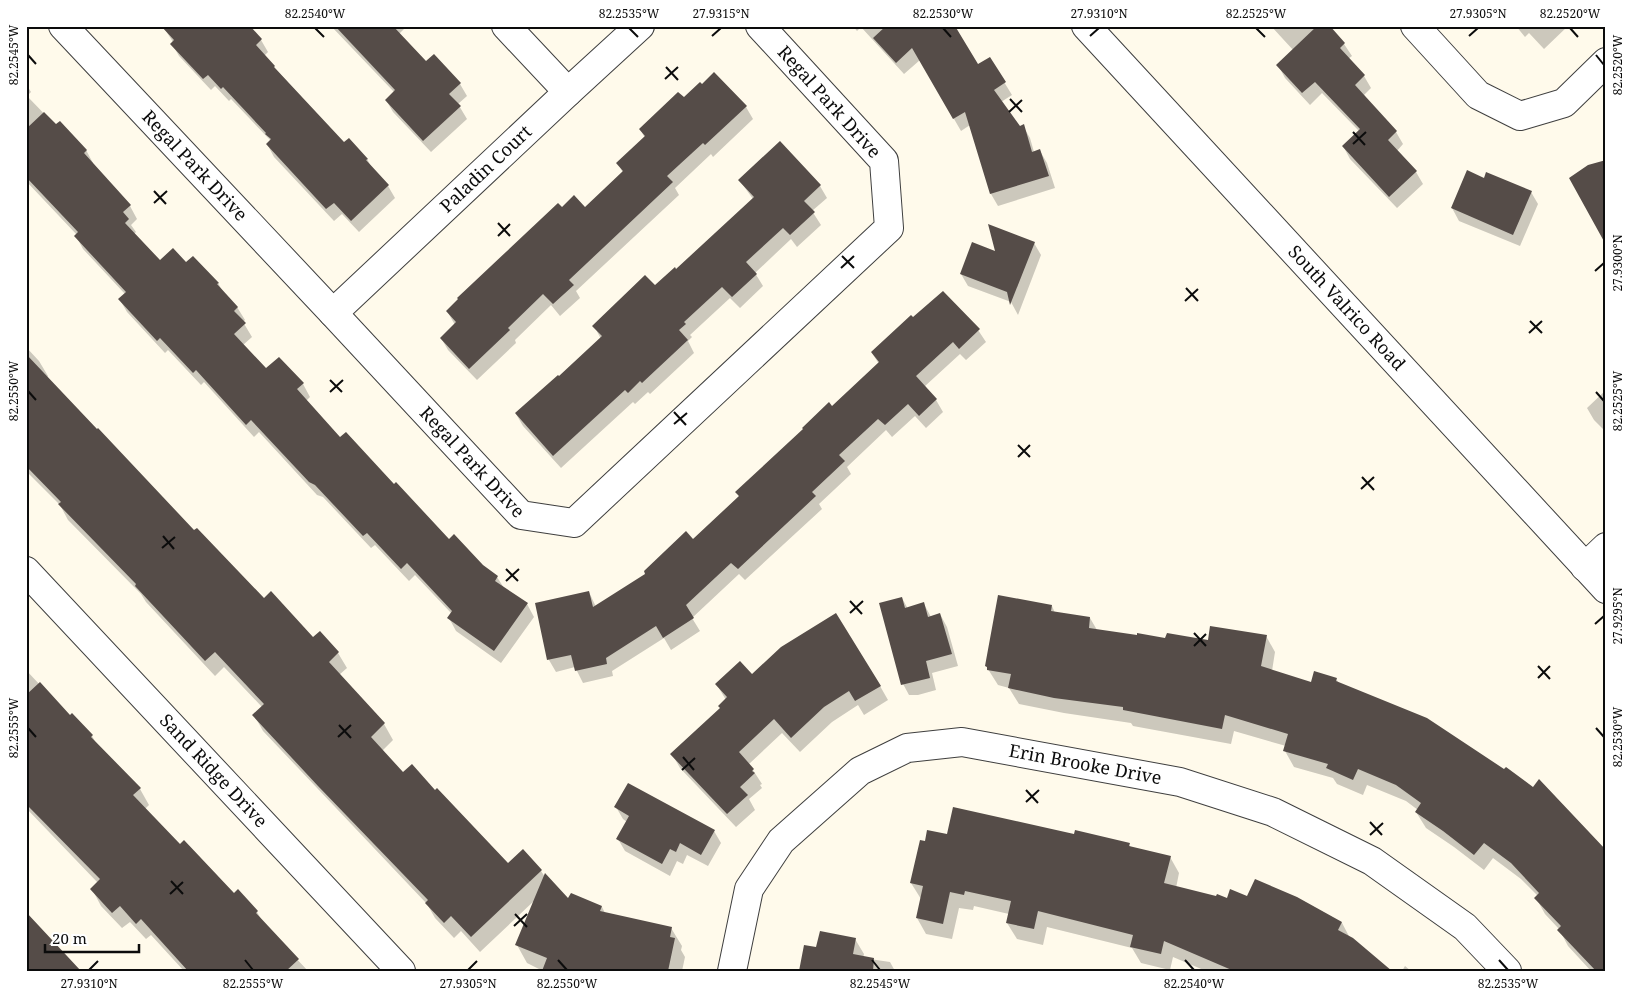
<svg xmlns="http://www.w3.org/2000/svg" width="1632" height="997" viewBox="0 0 1632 997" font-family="'Noto Serif',serif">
	<rect width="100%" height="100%" fill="#fffaeb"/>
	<path fill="#0003" d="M248,26L261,40L268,52L264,56L344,144L367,159L373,170L388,186L395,198L359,232L342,214L334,221L274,157L267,144L271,141L231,99L229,101L215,86L211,90L179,56L172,44L173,42L164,28Z
		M331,26H407L399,34L426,63L460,84L467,96L458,104L467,119L431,152L393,112L386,100L394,92Z
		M853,26H940L978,66L990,59L1012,95L1001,102L1019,127L1023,126L1030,138L1034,152L1040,151L1047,163L1055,188L998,206L991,194L970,125L961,131L920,60L904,74L861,27L857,31Z
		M1271,26H1328L1344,44L1352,56L1348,59L1364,76L1371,88L1363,96L1396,132L1403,144L1397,151L1416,172L1423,184L1397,208L1350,159L1343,146L1359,131L1322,93L1310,105L1285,78L1278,65L1294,51Z
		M1516,26H1568L1544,49L1529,33L1525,37Z
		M26,84L31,92L27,96L56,126L86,150L93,163L92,164L130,206L137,219L131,225L136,232L134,234L160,262L186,264L193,258L218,283L223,292L237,307L245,320L243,322L252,337L243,345L266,370L303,384L310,397L306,401L340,439L449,541L497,577L504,588L527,604L534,617L501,663L456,631L449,618L452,614L415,575L409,581L375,545L371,548L323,497L317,495L259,432L254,437L204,382L201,385L168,350L165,353L127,312L120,300L125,294L83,249L76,236L77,235L26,181Z
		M684,99L746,107L753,119L713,157L711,154L675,188L679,195L576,291L580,298L560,316L551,305L515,340L516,343L477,380L448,350L441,338L455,325L447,311L562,209L585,208L623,173L618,163L645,138L640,129Z
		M1484,179L1531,192L1538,204L1520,246L1459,221L1452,208Z
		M740,181L820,186L827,198L812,211L821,225L797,247L791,239L755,273L763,286L740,308L730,298L690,335L692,337L688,341L694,353L650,394L648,392L635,404L633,402L561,468L523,426L516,414L559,378L601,339L594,326L655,287L676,270L753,199Z
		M1034,243L1041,255L1018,315L1011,302L968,286L961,274L997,253Z
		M913,319L978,330L986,342L966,360L960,354L924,387L936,400L943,412L926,428L915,416L892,437L886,430L847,467L851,474L819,504L822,509L745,580L739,574L692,618L700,631L671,650L664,638L612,671L613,676L583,683L575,667L556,672L549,660L536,604L589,592L596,607L647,574L693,540L739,497L737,492L879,364L872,353Z
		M26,347L39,361L48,376L47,378L194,532L264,600L313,639L338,653L347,668L339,675L384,724L393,740L382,751L403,774L435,791L508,864L541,871L545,877L569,900L602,907L605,913L671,928L682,946L681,950L685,957L682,971H543L527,963L517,945L535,900L480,952L461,931L454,938L435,918L427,904L263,731L254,715L262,707L224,667L215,676L146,602L141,594L68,520L60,505L26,471Z
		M1606,390V432L1594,420L1587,408Z
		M902,598L908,609L924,604L931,617L940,614L947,627L958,666L932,673L936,690L918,695H909L902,682Z
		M1052,606L1055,613L1090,618L1097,630L1166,640L1209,642L1266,636L1275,652L1272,671L1311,683L1336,679L1339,683L1427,720L1606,971H1591L1568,946L1559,929L1545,914L1536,898L1538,896L1521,879L1493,858L1484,870L1454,847L1426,828L1416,812L1418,810L1406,801L1367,785L1363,795L1337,784L1333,778L1294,767L1285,751L1286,746L1234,731L1231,744L1133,726L1131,723L1064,713L1019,704L1009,688L998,685L986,666Z
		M26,670L70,717L92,736L96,743L140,789L149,805L145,809L180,846L234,895L257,912L264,924L308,971H184L151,935L146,939L130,922L122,928L101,906L92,889L98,883L26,808Z
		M752,675L880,686L888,700L864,715L858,705L832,722L800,752L782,733L749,764L762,784L760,785L762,788L749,799L755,810L736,827L680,768L672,754L721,709L726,700L717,685Z
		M616,807L714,831L721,843L708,866L687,855L683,864L677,861L670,876L625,851L618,839L627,822L623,819Z
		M1074,835L1129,844L1131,848L1170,857L1179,873L1176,888L1227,900L1248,898H1297L1342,923L1350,938L1390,971H1206L1173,957L1170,970L1141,963L1132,948L1047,927L1043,945L1017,939L1007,923L1009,914L974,906L973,910L959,908L952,939L926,934L917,918L921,899L911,883L926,843L948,836Z
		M855,939L864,954L863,958L890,962L895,971H800L817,949Z
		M1405,966L1411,971H1402Z"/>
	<path fill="#554c48" d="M161,26H250L262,39L256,45L275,66L274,67L344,142L349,138L368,159L366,160L389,185L351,221L334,203L326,209L266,144L271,139L265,134L266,133L223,87L221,89L208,75L203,79L170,44L174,40Z
		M335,26H393L426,61L434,54L461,83L449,94L461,106L423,141L385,100L395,90Z
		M886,26H955L978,64L990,57L1006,82L994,90L1020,126L1024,124L1032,152L1040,149L1049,176L990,194L965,112L953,119L912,48L896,63L873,38Z
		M1317,26H1330L1345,43L1340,48L1365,75L1355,85L1397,131L1388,140L1417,171L1389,197L1342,146L1360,129L1315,82L1302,93L1276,65Z
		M714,72L747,106L705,145L703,143L667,176L673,182L569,280L574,285L553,304L543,294L508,328L510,330L469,369L440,338L456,322L446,311L458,299L457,298L558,203L562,207L574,195L585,207L623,171L616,163L645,136L639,129L678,92L684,97L700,82L702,84Z
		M44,112L56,124L60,121L87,150L84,153L131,205L123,212L129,219L125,223L160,260L173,248L186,262L193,256L219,283L217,284L238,307L234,311L246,323L234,334L266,368L279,357L304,383L297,389L340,437L346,432L394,484L396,482L449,539L454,534L483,565L498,576L495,581L528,603L494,651L447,618L452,611L407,563L401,569L367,533L363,536L315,485L309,482L251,420L246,425L196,370L193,373L160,338L157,341L118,299L126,292L74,236L78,232L26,177V129Z
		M780,141L821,185L804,201L815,212L790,235L783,228L746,262L757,274L732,297L722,287L684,322L686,324L679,330L688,340L642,383L640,381L628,393L625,390L553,456L515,413L558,375L559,376L602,336L592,326L645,275L655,285L675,267L676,269L754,197L738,180Z
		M1606,160V245L1569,178L1588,165Z
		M1467,170L1484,178L1486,172L1532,191L1513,235L1451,208Z
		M988,224L1035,242L1010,305L1007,292L960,274L972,242L995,251Z
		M943,291L980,329L959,349L953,342L916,376L937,399L919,416L908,404L885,425L878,419L839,455L845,461L812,492L816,496L738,569L731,563L686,605L694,618L663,638L656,626L606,658L607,664L575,671L571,655L547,660L535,603L589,591L593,607L645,574L644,571L686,531L693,539L739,496L735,492L803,429L802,428L829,402L832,406L879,362L871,352L911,315L913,317Z
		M26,354L97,429L98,428L194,530L197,528L264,598L271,591L313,637L320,631L339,652L329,662L385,723L371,737L403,772L412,764L435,790L437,788L508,863L523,849L542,870L471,937L451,916L444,923L425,903L428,900L318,786L252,715L264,704L215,652L205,661L135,586L136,584L58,504L61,502L26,466Z
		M998,595L1052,605L1051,611L1090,617L1089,628L1137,635V633L1165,638L1167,633L1208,640L1210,626L1267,635L1261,666L1311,682L1314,671L1337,678L1336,681L1427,718L1504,769L1506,767L1533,787L1539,779L1606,850V971H1596L1557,930L1561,926L1534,898L1539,893L1511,863L1484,843L1474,855L1443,831L1415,812L1421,803L1396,785L1358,769L1353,780L1326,768L1328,764L1283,751L1288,734L1225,715L1222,729L1123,710V707L1054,698L1008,688L1011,674L987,670V667L985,666Z
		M902,597L905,608L924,602L928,617L940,613L952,654L926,661L930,678L901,685L879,603Z
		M836,613L881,686L855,701L849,691L824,707L791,738L774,719L739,752L754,769L752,771L755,773L740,787L748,795L727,814L670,754L720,708L718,706L727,697L715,684L740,661L752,674L781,647Z
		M40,682L70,715L72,713L93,735L91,737L141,788L133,795L180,844L184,840L234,893L238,889L258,911L256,913L299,959L286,971H188L141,919L136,924L120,906L112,913L90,889L100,879L26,804V695Z
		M628,783L715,830L701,855L680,843L676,852L670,849L662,864L616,839L629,816L614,807Z
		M953,807L1074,834L1075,830L1130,843L1129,846L1171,856L1164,883L1216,896L1217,894L1227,898L1230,889L1247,896L1255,879L1297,897L1342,922L1338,930L1353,938L1392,971H1234L1164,941L1161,954L1130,947L1133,935L1038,911L1034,929L1006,923L1011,901L965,891L964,895L950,892L943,924L916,918L923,886L910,883L920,840L925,841L927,830L947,834Z
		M545,873L568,898L571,893L602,906L600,911L672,927L670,937L675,938L668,971H542L547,958L515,945Z
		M26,912L81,971H26Z
		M820,931L856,938L853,954L874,958L873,971H799L804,945L816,947Z"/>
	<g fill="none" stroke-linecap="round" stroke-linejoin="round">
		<g stroke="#3f3f3f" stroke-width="30">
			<g id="minor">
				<path id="s1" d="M63,26L333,313L521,515L574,523L889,228L884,161L760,26"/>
				<path d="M506,26L568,92"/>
				<path id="s2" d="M1086,26L1606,589"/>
				<path d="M1415,26L1478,95L1520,116L1564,103L1606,62"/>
				<path id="s3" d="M333,313L568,92L640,26"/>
				<path d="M1585,567L1606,547"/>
				<path id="s4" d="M26,571L401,971"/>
				<path id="s5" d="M732,971L749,889L781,841L860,771L907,748L962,742L1180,782L1273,812L1372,861L1465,927L1507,971"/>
			</g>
		</g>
		<use href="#minor" stroke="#fff" stroke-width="28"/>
	</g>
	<path fill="none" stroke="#0c0c0c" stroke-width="2" d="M315,28L324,37M629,28L638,37M943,28L951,37M1256,28L1265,37M1570,28L1578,37M712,36L721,28M1090,36L1099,28M1469,36L1478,28M28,55L36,64M1596,55L1604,65M666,67L678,80M665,79L678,67M1010,99L1022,112M1009,112L1022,100M1353,132L1365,145M1353,144L1366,132M154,191L166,204M154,203L167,191M498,223L510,236M498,236L510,224M842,256L854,268M841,268L854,256M1595,271L1604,263M1186,288L1198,301M1185,301L1198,289M1530,321L1542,333M1529,333L1542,321M330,380L342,392M28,391L36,400M330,392L343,380M1596,392L1604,401M674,412L686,425M674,424L687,413M1018,445L1030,457M1018,457L1030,445M1362,477L1374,490M1361,489L1374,477M163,536L174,549M162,548L175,537M506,569L518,581M506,581L519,569M850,601L862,614M850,613L863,601M1595,624L1604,616M1194,633L1206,646M1194,646L1206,634M1538,666L1550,679M1538,678L1550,666M339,725L351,738M28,728L36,737M1596,728L1604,737M338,737L351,725M683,757L694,770M682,770L695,758M1026,790L1038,803M1026,802L1039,790M1370,822L1382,835M1370,835L1383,823M171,881L183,894M170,894L183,882M515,914L527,927M514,926L527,914M245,960L253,970M558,960L567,970M872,960L880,970M1185,960L1194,970M1499,960L1508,970M89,970L98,961M468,970L477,961"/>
	<g text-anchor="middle" stroke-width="5" stroke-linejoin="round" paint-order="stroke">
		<g font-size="18" fill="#0c0c0c" stroke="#fff">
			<text transform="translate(829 102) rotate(48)" y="6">Regal Park Drive</text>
			<text dy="6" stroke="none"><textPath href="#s1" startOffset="192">Regal Park Drive</textPath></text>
			<text dy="6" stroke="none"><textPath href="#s3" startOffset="210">Paladin Court</textPath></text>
			<text dy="6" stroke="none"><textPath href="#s2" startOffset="384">South Valrico Road</textPath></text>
			<text dy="6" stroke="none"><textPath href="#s1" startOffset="598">Regal Park Drive</textPath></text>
			<text dy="6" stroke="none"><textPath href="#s5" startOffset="480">Erin Brooke Drive</textPath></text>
			<text dy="6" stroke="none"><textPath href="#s4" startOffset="274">Sand Ridge Drive</textPath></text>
		</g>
	</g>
	<rect width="1632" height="997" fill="none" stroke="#ffffff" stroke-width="55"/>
	<path d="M45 944v8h94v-8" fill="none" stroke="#0c0c0c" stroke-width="2.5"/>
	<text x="52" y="944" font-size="15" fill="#0c0c0c" stroke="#ffffff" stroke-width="4" paint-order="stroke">20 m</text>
	<rect x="28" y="28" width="1576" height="942" fill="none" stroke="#0c0c0c" stroke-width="2"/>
	<g font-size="12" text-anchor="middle" fill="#0c0c0c">
		<text x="315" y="18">82.2540°W</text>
		<text x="629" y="18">82.2535°W</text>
		<text x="721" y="18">27.9315°N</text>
		<text x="943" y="18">82.2530°W</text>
		<text x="1099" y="18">27.9310°N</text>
		<text x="1256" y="18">82.2525°W</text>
		<text x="1478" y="18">27.9305°N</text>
		<text x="1570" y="18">82.2520°W</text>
		<text transform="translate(14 55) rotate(-90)" y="4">82.2545°W</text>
		<text transform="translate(1618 65) rotate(-90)" y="4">82.2520°W</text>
		<text transform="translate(1618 263) rotate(-90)" y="4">27.9300°N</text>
		<text transform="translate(14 391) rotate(-90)" y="4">82.2550°W</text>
		<text transform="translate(1618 401) rotate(-90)" y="4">82.2525°W</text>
		<text transform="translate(1618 616) rotate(-90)" y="4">27.9295°N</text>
		<text transform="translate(14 728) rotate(-90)" y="4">82.2555°W</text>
		<text transform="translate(1618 737) rotate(-90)" y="4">82.2530°W</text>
		<text x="89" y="988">27.9310°N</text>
		<text x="253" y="988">82.2555°W</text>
		<text x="468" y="988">27.9305°N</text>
		<text x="567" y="988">82.2550°W</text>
		<text x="880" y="988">82.2545°W</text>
		<text x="1194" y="988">82.2540°W</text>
		<text x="1508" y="988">82.2535°W</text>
	</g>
</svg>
